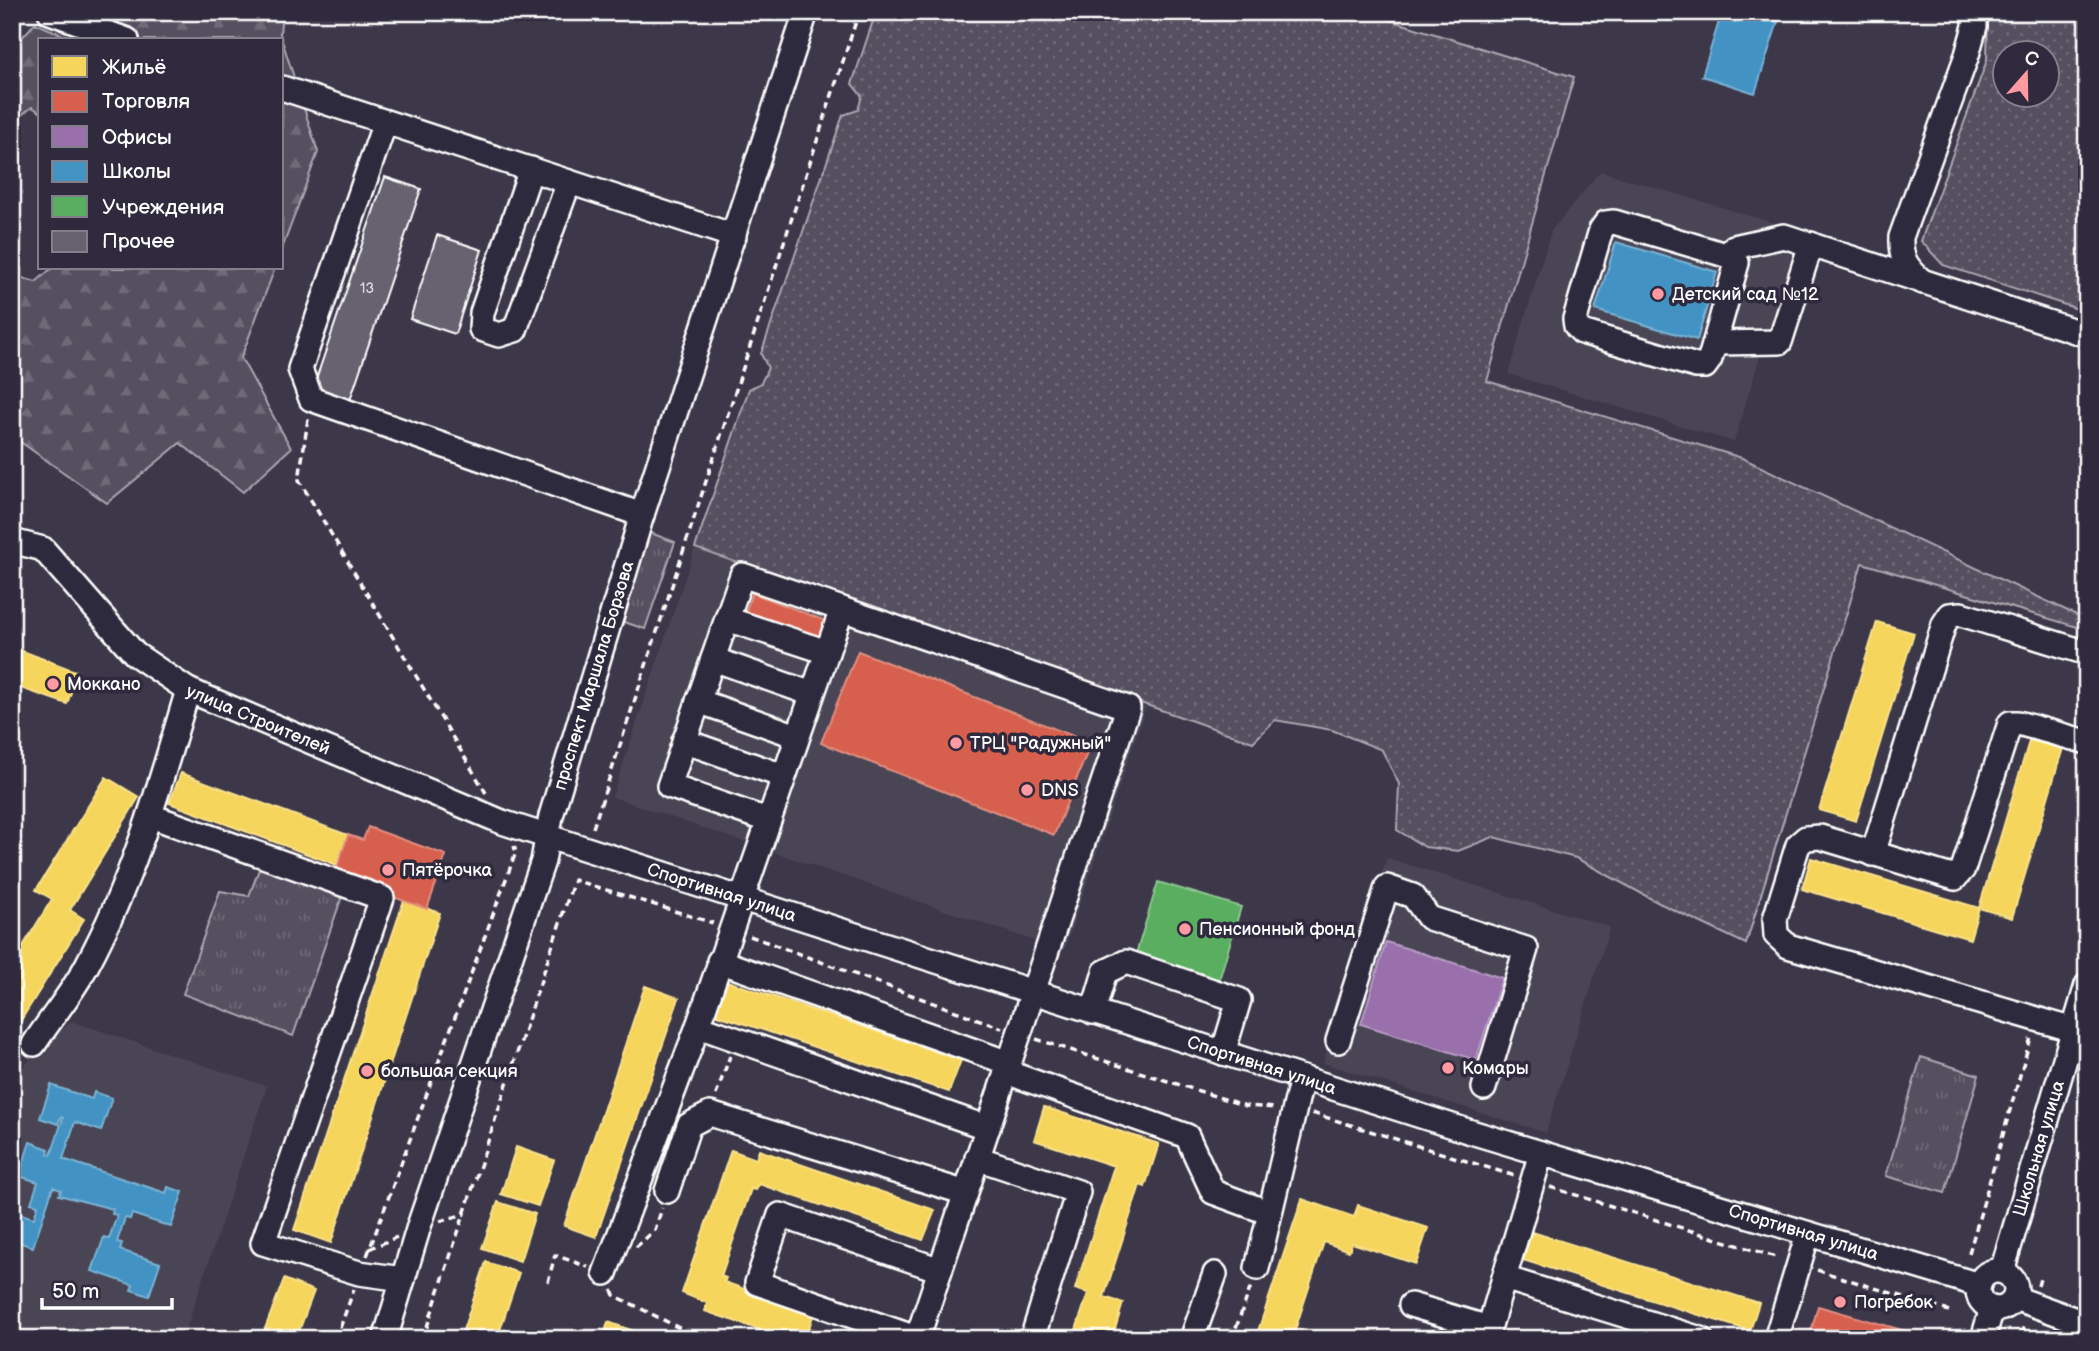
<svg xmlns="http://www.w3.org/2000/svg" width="2099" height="1351" viewBox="0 0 2099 1351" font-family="'Balsamiq Sans',sans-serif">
	<defs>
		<pattern id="grass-dots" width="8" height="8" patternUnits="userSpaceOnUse" patternTransform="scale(1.75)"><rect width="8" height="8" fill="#555060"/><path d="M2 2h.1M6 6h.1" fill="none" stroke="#6e6a78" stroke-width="1.8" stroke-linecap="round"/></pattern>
		<pattern id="forest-firs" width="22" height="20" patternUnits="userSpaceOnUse" patternTransform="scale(1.75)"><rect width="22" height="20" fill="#555060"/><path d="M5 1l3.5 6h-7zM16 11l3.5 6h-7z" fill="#6e6a78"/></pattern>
		<pattern id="park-tufts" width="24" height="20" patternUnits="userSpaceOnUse" patternTransform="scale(1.75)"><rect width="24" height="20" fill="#555060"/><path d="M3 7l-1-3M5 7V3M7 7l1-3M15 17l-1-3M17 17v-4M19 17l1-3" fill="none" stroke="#6e6a78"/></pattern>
	</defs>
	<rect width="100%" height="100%" fill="#3c3749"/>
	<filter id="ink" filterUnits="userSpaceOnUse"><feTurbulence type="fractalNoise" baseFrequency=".0143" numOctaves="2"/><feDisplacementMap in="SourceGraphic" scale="14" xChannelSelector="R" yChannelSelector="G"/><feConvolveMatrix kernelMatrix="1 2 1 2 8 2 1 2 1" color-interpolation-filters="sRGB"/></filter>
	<g filter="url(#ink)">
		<path fill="#494455" d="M1600,171L1795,229L1798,252L1771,336L1766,337L1734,442L1508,374L1551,231Z
			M695,548L1147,704L1064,951L612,797Z
			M1387,858L1610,927L1546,1133L1323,1063Z
			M71,1021L267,1086L183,1339H12V1077Z"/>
		<path fill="url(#grass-dots)" stroke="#aaa8b0" stroke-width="2" fill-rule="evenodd" d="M876,12H1364L1574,77L1487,381L1742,458L2087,620V630L1862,563L1746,944L1659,903L1576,858L1493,837L1458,851L1425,847L1397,830L1399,784L1382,750L1332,730L1275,720L1253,742L695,548L749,389L761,383L768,368L761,354L843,115L858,110L862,96L852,84Z
			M1988,12H2087V312L1943,265L1921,241L1987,60ZM2004,52H2046V94H2004Z"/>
		<path fill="url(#forest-firs)" stroke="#aaa8b0" stroke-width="2" d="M99,12H282L280,34L318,152L282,249V40H94Z
			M35,23L75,40H40V112L32,107L12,122V49Z
			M52,268H275L241,358L291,448L243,492L180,443L107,503L12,436V275L36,282Z"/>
		<path fill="url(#park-tufts)" stroke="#aaa8b0" stroke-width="2" d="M648,532L675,542L645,629L618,620Z
			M262,861L344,891L293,1036L183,994L220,891L249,896Z
			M1921,1057L1979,1075L1945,1193L1886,1176Z"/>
		<path fill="#f6d55c" stroke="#f9e28d" stroke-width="2" d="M1877,622L1914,633L1856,821L1819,810Z
			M12,647L78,672L67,704L12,685Z
			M2030,738L2063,748L2012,918L1979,908Z
			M181,773L348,835L337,865L169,803Z
			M106,777L139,797L70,910L84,919L13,1033L12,964L52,899L36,890Z
			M1811,858L1979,908L1970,939L1802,889Z
			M404,900L440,913L331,1243L294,1230Z
			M721,979L961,1060L949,1092L712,1013Z
			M645,986L679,998L596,1237L564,1226Z
			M1044,1107L1159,1144L1145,1187L1140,1185L1104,1297L1123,1303L1112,1339H1073L1088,1293L1075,1289L1114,1166L1034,1140Z
			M516,1147L554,1160L538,1206L501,1194Z
			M731,1150L756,1159L759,1150L935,1210L923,1240L759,1184L756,1190L751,1189L721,1276L726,1278L724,1282L814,1313L809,1328L840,1339H787L705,1311L707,1303L682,1293Z
			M1302,1199L1354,1217L1358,1205L1428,1228L1416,1264L1352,1243L1349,1251L1324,1242L1292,1339H1239L1242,1332L1256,1337Z
			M498,1202L535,1214L520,1261L482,1248Z
			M1529,1231L1759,1303L1750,1331L1520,1259Z
			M486,1262L519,1273L497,1339H460Z
			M284,1279L314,1291L296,1339H261Z
			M608,1322L642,1334L641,1339H603Z"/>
		<path fill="#d6604d" stroke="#e29082" stroke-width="2" d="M752,593L826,621L819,641L745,614Z
			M858,651L1091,743L1054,835L821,743Z
			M368,827L446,855L427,909L334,876L348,835L363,840Z
			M1818,1306L1916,1334L1915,1339H1809Z"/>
		<path fill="#9970ab" stroke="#b89bc4" stroke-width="2" d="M1386,942L1502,978L1476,1060L1361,1024Z"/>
		<path fill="#4393c3" stroke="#7bb3d5" stroke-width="2" d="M1722,12H1781L1755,93L1702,76Z
			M1616,242L1717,272L1697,340L1595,310Z
			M51,1085L92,1099L94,1092L112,1098L101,1131L75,1122L63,1159L166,1193L168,1187L183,1192L171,1227L132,1214L130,1219L125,1218L117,1242L122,1243L120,1250L160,1263L149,1296L131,1290L133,1285L92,1271L104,1237L109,1239L117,1215L112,1214L113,1209L59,1195L61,1190L53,1187L33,1247L12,1240V1211L34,1218L38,1205L31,1203L38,1182L19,1176L30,1142L49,1149L48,1154L51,1155L63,1118L61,1117L58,1124L40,1118Z"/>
		<path fill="#5aae61" stroke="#8cc690" stroke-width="2" d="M1158,882L1241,907L1219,980L1136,954Z"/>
		<path fill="#666270" stroke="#fff" stroke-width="2" d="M385,177L421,189L350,400L313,388Z
			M437,235L482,250L455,334L410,319Z"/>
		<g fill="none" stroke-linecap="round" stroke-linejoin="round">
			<g stroke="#fff" stroke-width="28">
				<g id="minor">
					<path d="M50,12L127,40"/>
					<path d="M282,88L734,236"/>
					<path d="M385,122L300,369L311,399L642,515"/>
					<path d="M531,169L482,313L481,329L499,335L515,330L569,182"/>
					<path d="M1614,222L1729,256L1737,263L1710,359L1705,366H1696L1582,332L1576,326L1575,319L1601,230L1606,223Z"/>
					<path d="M1729,256L1734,247L1784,236L2087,335"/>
					<path d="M1923,282C1907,268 1900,259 1901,237L1967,55L1975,26V12"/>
					<path d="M1715,343L1780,342L1811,244"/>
					<path id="s1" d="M12,541L43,549L135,654L188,690L502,822L1471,1132L1979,1285"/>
					<path d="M727,619L827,652"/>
					<path d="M713,659L812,694"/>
					<path d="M698,701L797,736"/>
					<path d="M684,741L783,776"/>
					<path d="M151,816L382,898L263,1243L359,1273L403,1279"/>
					<path d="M767,820L669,786L742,575L842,609"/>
					<path d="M1873,854L1944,624L1950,615L1961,614L2087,653"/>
					<path d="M719,961L1009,1063"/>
					<path d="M1093,1012L1105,972L1126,962L1239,1000L1223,1053"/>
					<path d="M698,1026L988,1128"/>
					<path d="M2074,1030L1788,946L1776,935L1775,919L1798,845L1806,838L1820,837L1955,878L1963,869L2010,723H2018L2087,742"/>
					<path d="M1338,1041L1387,887L1413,896L1429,918L1526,949L1484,1088"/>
					<path d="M34,1044C51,1018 73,992 87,965C134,878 160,784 188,690"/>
					<path d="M1006,1072L1187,1136L1213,1192L1270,1213"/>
					<path d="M977,1158L1078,1192L1032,1339"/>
					<path d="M667,1191L689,1125L710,1114L966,1193"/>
					<path d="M1257,1268L1302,1078"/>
					<path id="s2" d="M2002,1271L2087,985"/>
					<circle cx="1997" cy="1290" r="19"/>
					<path d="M605,1273L698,1026L842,609L1128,708L917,1339"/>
					<path d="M1504,1278L1701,1339"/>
					<path d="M2015,1298L2087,1324"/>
					<path d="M1411,1305L1489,1328"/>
					<path id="s3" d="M385,1339L419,1226L543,861L551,816L642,515L806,12"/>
					<path d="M919,1339L757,1283L780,1215L940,1270"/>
					<path d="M1192,1339L1215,1274"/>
					<path d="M1486,1339L1541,1153"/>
					<path d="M1776,1339L1808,1234"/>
					<path d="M1983,1339L1992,1308"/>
				</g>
			</g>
			<path stroke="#fff" stroke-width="3.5" stroke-dasharray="7 5" stroke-linecap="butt" d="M308,419L299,480L486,793
				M593,828L859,12
				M750,936L1002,1028
				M1036,1039L1246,1106L1277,1108
				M716,1095L730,1056
				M1312,1113L1515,1176
				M1550,1187L1779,1258
				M440,1221L465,1214
				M636,1247L655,1230L662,1208
				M369,1249L397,1237
				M1969,1253L2031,1037
				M367,1256L516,852L514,846
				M1817,1270L1949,1311
				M548,1282L555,1255L588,1267
				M2038,1286L2041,1275
				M612,1290L614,1295L701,1339
				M2022,1334L2026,1323
				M336,1339L354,1289
				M423,1339L574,880L713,923
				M1232,1339L1251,1286"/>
			<use href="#minor" stroke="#2f2a3d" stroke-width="23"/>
		</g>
	</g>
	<g fill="#ff9aa2" stroke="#2f2a3d" stroke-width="2.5">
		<circle cx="1658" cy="294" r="7"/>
		<circle cx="53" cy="684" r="7"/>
		<circle cx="956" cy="743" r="7"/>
		<circle cx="1027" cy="790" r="7"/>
		<circle cx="388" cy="870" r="7"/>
		<circle cx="1185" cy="929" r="7"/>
		<circle cx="1448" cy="1068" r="7"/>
		<circle cx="367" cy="1071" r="7"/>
		<circle cx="1840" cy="1302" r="7"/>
	</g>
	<g text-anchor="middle" stroke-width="7" stroke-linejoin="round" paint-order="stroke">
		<g font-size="14" fill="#d9d8db">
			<text x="367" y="293">13</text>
		</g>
		<g font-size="18" fill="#fff" stroke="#2f2a3d" text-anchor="start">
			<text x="1672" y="300">Детский сад №12</text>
			<text x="67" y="690">Моккано</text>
			<text x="970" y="749">ТРЦ "Радужный"</text>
			<text x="1041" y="796">DNS</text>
			<text x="402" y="876">Пятёрочка</text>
			<text x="1199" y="935">Пенсионный фонд</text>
			<text x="1462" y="1074">Комары</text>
			<text x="381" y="1077">большая секция</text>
			<text x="1854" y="1308">Погребок</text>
		</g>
		<g font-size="18" fill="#fff" stroke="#2f2a3d">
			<text dy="6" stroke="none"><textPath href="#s3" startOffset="696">проспект Маршала Борзова</textPath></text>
			<text dy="6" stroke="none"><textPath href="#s1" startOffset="312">улица Строителей</textPath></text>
			<text dy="6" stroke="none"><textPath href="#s1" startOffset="807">Спортивная улица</textPath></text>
			<text dy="6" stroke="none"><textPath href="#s1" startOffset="1374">Спортивная улица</textPath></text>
			<text dy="6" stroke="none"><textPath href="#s2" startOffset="128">Школьная улица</textPath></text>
			<text dy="6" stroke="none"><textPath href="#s1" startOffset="1941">Спортивная улица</textPath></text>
		</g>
	</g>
	<rect width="2099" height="1351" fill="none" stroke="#2f2a3d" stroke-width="42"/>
	<rect x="21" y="21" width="2057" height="1309" fill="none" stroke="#fff" stroke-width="2.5" filter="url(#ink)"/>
	<rect x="38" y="38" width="245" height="231" fill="#2f2a3d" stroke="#827f8b" stroke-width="2"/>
	<rect x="52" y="56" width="35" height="21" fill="#f6d55c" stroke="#827f8b" stroke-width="2"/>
	<text x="102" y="74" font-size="21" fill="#ffffff">Жильё</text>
	<rect x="52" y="91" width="35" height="21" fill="#d6604d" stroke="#827f8b" stroke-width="2"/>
	<text x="102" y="108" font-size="21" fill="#ffffff">Торговля</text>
	<rect x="52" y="126" width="35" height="21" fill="#9970ab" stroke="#827f8b" stroke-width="2"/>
	<text x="102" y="144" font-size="21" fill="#ffffff">Офисы</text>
	<rect x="52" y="161" width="35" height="21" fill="#4393c3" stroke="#827f8b" stroke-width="2"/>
	<text x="102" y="178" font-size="21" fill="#ffffff">Школы</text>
	<rect x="52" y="196" width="35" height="21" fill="#5aae61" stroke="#827f8b" stroke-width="2"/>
	<text x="102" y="214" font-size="21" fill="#ffffff">Учреждения</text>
	<rect x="52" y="231" width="35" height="21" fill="#666270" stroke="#827f8b" stroke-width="2"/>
	<text x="102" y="248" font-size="21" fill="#ffffff">Прочее</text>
	<g transform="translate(2026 74) rotate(20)"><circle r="33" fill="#2f2a3d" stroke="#827f8b" stroke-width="2"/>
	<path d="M0-5L12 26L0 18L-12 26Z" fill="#ff9aa2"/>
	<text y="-10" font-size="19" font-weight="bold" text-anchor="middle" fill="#ffffff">С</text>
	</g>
	<path d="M42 1298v10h130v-10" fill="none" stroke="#ffffff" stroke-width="3.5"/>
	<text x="52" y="1298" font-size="21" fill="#ffffff" stroke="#2f2a3d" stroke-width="5" paint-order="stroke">50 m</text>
</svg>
